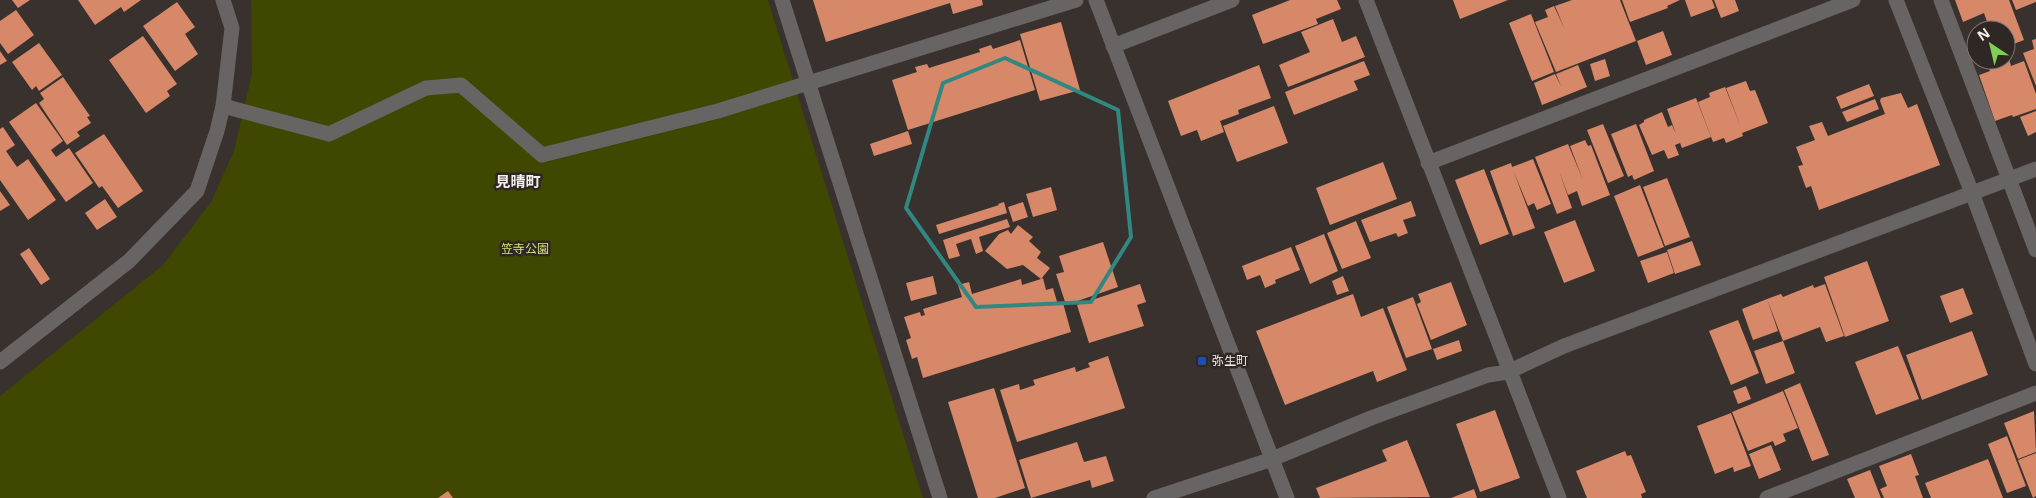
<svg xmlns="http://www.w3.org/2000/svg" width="2036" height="498" viewBox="0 0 2036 498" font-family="'Open Sans','Noto Sans JP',sans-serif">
	<rect width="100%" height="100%" fill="#38312e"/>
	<path fill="#3f4701" d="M251,0H768L923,498H0V396L163,265L211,202L234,151L252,74Z"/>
	<path fill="#d78869" d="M12,0H30L18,8Z
		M78,0H141L124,12L121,7L95,25Z
		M813,0H982L983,5L953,14L950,3L826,42Z
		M1290,0H1337L1341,9L1316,19L1318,24L1263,44L1252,15Z
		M1453,0H1508L1460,19Z
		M1572,0H1620L1636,41L1556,72L1535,22L1548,17L1545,10L1554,6L1565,30L1555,6Z
		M1622,0H1680L1667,6L1668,8L1630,22Z
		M1685,0H1712L1715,8L1691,17Z
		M1714,0H1735L1739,11L1721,18Z
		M1955,0H2009L2024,40L2006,47V30H1990L1984,13L1963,22Z
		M2012,0H2036V2L2016,10Z
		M177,2L195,27L185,34L198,54L175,71L143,26Z
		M16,10L34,35L8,54L0,43V21Z
		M1531,14L1554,72L1532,81L1509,23Z
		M1333,19L1342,42L1356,36L1365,57L1288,87L1279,65L1310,52L1301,32Z
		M1061,22L1080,90L1040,101L1020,34Z
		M1663,31L1672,55L1646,65L1637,41Z
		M143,36L177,84L167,91L170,96L146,113L109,60Z
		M2036,39V86L2023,53L2034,49L2032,40Z
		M1020,40L1035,90L908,130L892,80L917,72L915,67L927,64L929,68L980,52L979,49L991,45L993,49Z
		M39,43L62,75L39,91L36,86L32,90L12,62Z
		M0,51L7,61L0,65Z
		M1605,59L1610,76L1595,81L1590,64Z
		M2009,59L2011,66L2024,61L2036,94V109L2013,117L2012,115L1995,121L1979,75L1990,71L1988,66Z
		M1364,61L1370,75L1354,81L1358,90L1294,115L1285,92Z
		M1259,65L1271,98L1238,110L1239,114L1220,121L1224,132L1201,141L1197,130L1181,136L1168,101Z
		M1578,65L1587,87L1542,105L1534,83L1555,74L1561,86L1556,74Z
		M63,77L90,116L87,117L91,123L77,132L80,136L67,145L39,103L44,99L40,93Z
		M1746,81L1750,91L1755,90L1768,123L1742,133L1743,136L1726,143L1724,138L1713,142L1698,102L1710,97L1709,93L1725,87L1742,130L1726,88Z
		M1869,84L1874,96L1841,109L1836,97Z
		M1901,93L1908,108L1917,104L1940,165L1819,210L1811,186L1806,188L1798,166L1803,165L1796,147L1815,140L1809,126L1822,122L1828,136L1885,114L1880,101L1881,98Z
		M1696,98L1711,137L1682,148L1680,143L1675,145L1679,155L1668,159L1664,150L1652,155L1639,125L1644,122V120L1662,112L1668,127L1672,125L1676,134L1667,109Z
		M1875,99L1879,109L1847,122L1842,112Z
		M36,103L63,141L51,150L56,157L69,148L93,183L66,202L9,122Z
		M1274,106L1288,143L1237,162L1223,126Z
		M2036,111V132L2028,136L2020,117Z
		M1603,124L1624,176L1608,183L1587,130Z
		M1636,124L1654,171L1634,180L1632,175L1628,177L1611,134Z
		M3,127L15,145L6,151L17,167L28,159L56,200L28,220L0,180V129Z
		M908,131L912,144L874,156L870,144Z
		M104,134L143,191L118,208L102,186L99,188L75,153Z
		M1585,140L1588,146L1591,145L1610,195L1582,206L1577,191L1568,195L1559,171L1572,208L1557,214L1535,157L1568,144L1583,180L1570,146Z
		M1533,159L1551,204L1537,210L1534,203L1528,206L1513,170L1535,228L1513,236L1490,171L1511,163L1512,167Z
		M1383,162L1397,199L1330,225L1316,188Z
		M1484,169L1509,234L1480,245L1455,180Z
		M1667,178L1690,237L1665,246L1643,187Z
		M1640,185L1664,247L1638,257L1614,196Z
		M1051,187L1057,210L1033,217L1026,194Z
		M0,191L10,205L0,211Z
		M105,199L117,217L97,230L85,213Z
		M1411,201L1416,216L1403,220L1408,233L1398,237L1396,233L1370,242L1361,220Z
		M1004,202L1007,213L939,234L936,225L999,205L998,204Z
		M1023,202L1028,217L1013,222L1008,207Z
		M1007,219L1010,227L979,237L983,251L976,254L971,239L956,244L960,256L949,259L943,240Z
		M1575,220L1595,271L1564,283L1544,232Z
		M1356,221L1371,258L1342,269L1327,233Z
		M1018,225L1033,237L1029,241L1041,252L1037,258L1050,268L1041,279L1043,278L1046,290L1053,288L1058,305L1063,303L1071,332L923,378L917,357L912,359L906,340L911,338L904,317L920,312L921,316L925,315L923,309L962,297L958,285L969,282L972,294L1021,279L1022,285L1041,279L1023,265L1007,269L985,251L999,234L1008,230L1011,234Z
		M1324,234L1338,271L1310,284L1295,246Z
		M1692,241L1701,265L1675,274L1667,250Z
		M1103,242L1118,287L1066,305L1056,274L1064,272L1059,256Z
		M1291,247L1300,270L1275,280L1276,283L1265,288L1260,275L1247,280L1242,266Z
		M29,248L50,279L41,285L20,254Z
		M1667,252L1674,273L1648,283L1640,261Z
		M1867,261L1889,321L1845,337L1824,277Z
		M933,276L937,294L911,301L906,283Z
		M1343,276L1349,291L1337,295L1332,281Z
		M1451,282L1467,325L1431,340L1417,304L1421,302L1418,294Z
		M1140,284L1146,302L1137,305L1144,326L1089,343L1077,305Z
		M1825,284L1844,336L1826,342L1820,327L1783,341L1767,299L1781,294L1783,297L1813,285L1814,288Z
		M1963,288L1973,314L1950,323L1940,296Z
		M1353,294L1361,317L1383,308L1407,370L1377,382L1373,371L1285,405L1256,331Z
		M1413,297L1432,349L1406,358L1387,307Z
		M1767,299L1778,331L1753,340L1742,309Z
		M1738,320L1759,373L1731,385L1709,331Z
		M1972,331L1988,375L1922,400L1906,355Z
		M1459,340L1462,351L1437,360L1433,349Z
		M1783,341L1795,373L1766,384L1754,351Z
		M1898,346L1919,399L1876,415L1855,362Z
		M1108,356L1125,408L1017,442L1000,390L1019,384L1020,390L1035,385L1033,380L1075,367L1076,372L1090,367L1088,363Z
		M1800,383L1829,455L1812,461L1784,390Z
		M1746,386L1751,399L1738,404L1733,391Z
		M994,388L1025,488L995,498H978L948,402Z
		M1783,391L1798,428L1783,434L1786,441L1775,446L1773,441L1748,451L1732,412Z
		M1495,410L1520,478L1480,492L1456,424Z
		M2034,411L2036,452L2018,459L2004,423Z
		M1731,413L1751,466L1734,472L1733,467L1715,474L1697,426Z
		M2007,436L2026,486L2007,493L1988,444Z
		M1407,440L1430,497L1320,498L1316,488L1387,461L1382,450Z
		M1077,442L1084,462L1106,456L1114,481L1092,488L1090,480L1031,498L1019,460Z
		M1771,445L1781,470L1759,479L1749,454Z
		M1625,451L1627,456L1631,455L1646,492L1641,494L1642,498H1587L1576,471Z
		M2036,453V496L2033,498L2018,460Z
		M1911,454L1919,475L1915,476L1923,498H1884L1880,489L1887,486L1879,466Z
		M1988,459L2003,498H1931L1925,483Z
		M1870,470L1881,498H1855L1847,479Z
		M1474,489L1477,498H1451Z
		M448,491L453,498H438Z"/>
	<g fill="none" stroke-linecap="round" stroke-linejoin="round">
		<path stroke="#686464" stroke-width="15" d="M782,0L940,498
			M1096,0L1287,498
			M1366,0L1559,498
			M1896,0L1972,193L2036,364
			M1941,0L2036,250
			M1113,46L1232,0
			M223,106L329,134L426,88L461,85L542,155L718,111L1076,0
			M1428,163L1853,0
			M0,362L129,261L197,191L217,131L223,106L232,28L223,0
			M1154,498L1272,459L1371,418L1488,375L1508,372L1564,346L2036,169
			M1767,498L2036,393"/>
	</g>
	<path fill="none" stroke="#318881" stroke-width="4" stroke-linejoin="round" d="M1005,58L1118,110L1131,237L1091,302L976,307L906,208L943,83Z"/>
	<rect fill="#1a4fb4" stroke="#2e2724" stroke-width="2" x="1197" y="356" width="10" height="10" rx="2.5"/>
	<g text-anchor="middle" stroke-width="5" stroke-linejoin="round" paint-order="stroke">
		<g font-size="12" fill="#d2e476" stroke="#2e2724">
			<text x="525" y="253">笠寺公園</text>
		</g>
		<g font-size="12" fill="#f4efed" stroke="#2e2724" text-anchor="start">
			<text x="1212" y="365">弥生町</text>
		</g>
		<g font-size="15" font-weight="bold" fill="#f4efed" stroke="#2e2724">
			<text x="518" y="187">見晴町</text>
		</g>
	</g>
	<g transform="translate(1991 45) rotate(325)"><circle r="24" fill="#2e2724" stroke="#7d7774"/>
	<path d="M0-4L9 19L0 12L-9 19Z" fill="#7fd052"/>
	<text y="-8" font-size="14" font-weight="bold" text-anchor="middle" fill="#f4efed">N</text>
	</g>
</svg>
